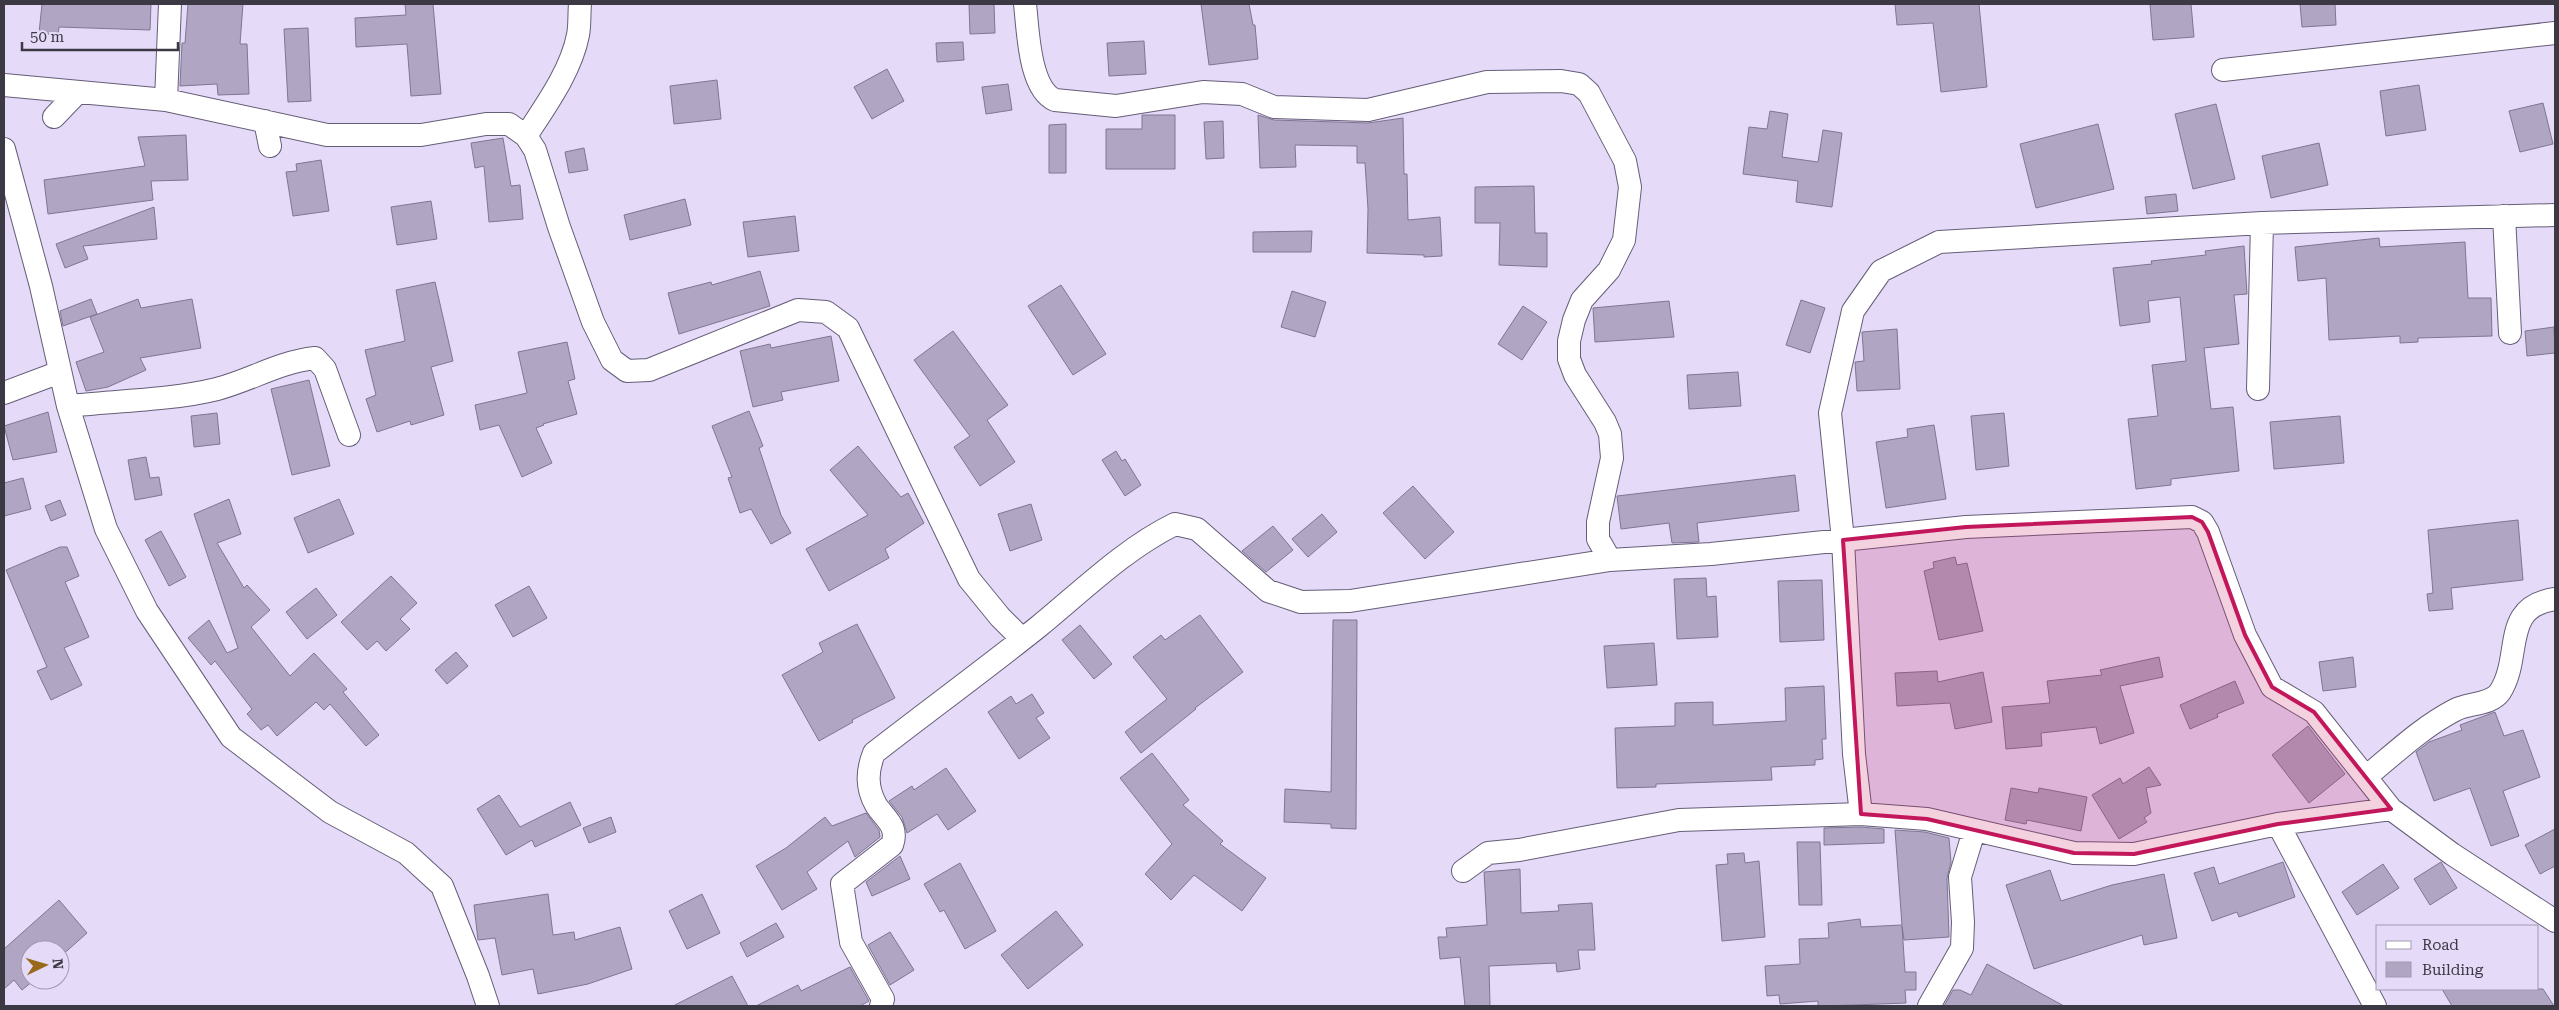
<svg xmlns="http://www.w3.org/2000/svg" width="2559" height="1010" viewBox="0 0 2559 1010" font-family="'Roboto Serif',serif">
	<rect width="100%" height="100%" fill="#e5dbf9"/>
	<path fill="#b0a6c3" stroke="#7f7691" d="M42,4H151L150,30L59,27L58,35L39,33Z
		M188,4H243L240,44H247L249,94L218,95L217,84L180,86L182,43H185Z
		M405,4H433L441,94L411,96L407,44L356,47L355,18L406,15Z
		M969,4H994L995,33L970,34Z
		M1201,4H1249L1253,25H1255L1258,59L1209,65Z
		M1895,4H1979L1987,87L1941,92L1933,23L1897,25Z
		M2150,4H2191L2194,37L2153,40Z
		M2300,4H2335L2336,25L2302,27Z
		M308,28L311,101L288,102L284,29Z
		M1144,41L1146,74L1109,76L1107,43Z
		M963,42L964,60L937,62L936,43Z
		M887,69L904,101L872,119L854,87Z
		M717,80L721,119L674,124L670,86Z
		M1008,84L1012,110L986,114L982,87Z
		M2419,85L2426,130L2386,136L2380,91Z
		M2543,103L2553,144L2520,152L2509,111Z
		M2216,104L2235,179L2193,189L2175,114Z
		M1770,111L1788,114L1782,157L1818,162L1823,130L1842,133L1832,207L1796,202L1798,181L1743,174L1749,127L1767,129Z
		M1142,115H1175V169H1106V129H1142Z
		M1258,115L1274,120L1368,123L1403,118L1404,174H1407L1408,220L1440,217L1442,256L1424,257V255L1367,253L1368,209L1365,163H1357V146L1295,145L1296,167L1260,168Z
		M1223,121L1224,158L1206,159L1204,122Z
		M1066,124V173H1049V125Z
		M2098,124L2114,189L2036,208L2020,144Z
		M186,135L188,180L151,181L153,200L48,214L44,180L145,166L138,137Z
		M503,138L511,186L520,185L523,219L489,222L484,166L475,168L471,143Z
		M2319,143L2328,185L2271,198L2262,156Z
		M584,148L588,170L569,173L565,152Z
		M321,160L329,211L293,216L286,172L297,171L296,164Z
		M1534,186L1535,233H1547V267L1499,265L1500,223H1475V187Z
		M2176,194L2178,211L2147,214L2145,197Z
		M685,199L691,225L630,240L624,215Z
		M431,201L437,239L397,245L391,207Z
		M154,207L157,239L83,246L88,259L65,268L56,244Z
		M795,216L799,251L748,257L743,222Z
		M1312,231L1311,252H1253V232Z
		M2379,238L2380,247L2465,242L2468,298H2491L2492,336L2418,338V342L2400,343V336L2329,340L2326,278L2298,281L2295,247Z
		M2244,246L2247,294L2234,295L2239,344L2204,348L2211,409L2233,407L2239,471L2171,479V485L2136,489L2128,419L2158,416L2152,365L2186,361L2180,297L2148,301L2150,322L2120,326L2113,268L2152,264L2151,261L2206,255L2205,251Z
		M760,271L770,306L679,334L668,293L711,282L712,285Z
		M435,282L453,361L431,367L444,415L411,425L410,421L377,432L366,399L376,395L365,350L405,341L396,290Z
		M1061,285L1106,354L1073,375L1028,306Z
		M1292,291L1326,302L1315,337L1281,327Z
		M91,299L97,314L63,326L60,311Z
		M138,299L141,308L192,299L201,348L140,358L146,370L108,387L86,391L76,362L104,352L90,317Z
		M1801,300L1825,308L1810,353L1786,345Z
		M1669,301L1674,337L1595,342L1593,308Z
		M1523,306L1547,322L1522,360L1498,344Z
		M2554,327L2555,353L2527,356L2525,331Z
		M1897,329L1900,389L1857,391L1855,362L1864,361L1862,332Z
		M953,331L1008,405L987,420L1015,462L980,486L954,447L970,436L914,360Z
		M831,336L839,381L781,392L783,400L753,407L740,351L770,344L771,348Z
		M567,342L575,379L568,381L577,414L543,424L544,425L536,428L552,463L522,477L499,425L480,430L475,405L527,393L518,352Z
		M1738,372L1741,406L1689,409L1687,375Z
		M309,380L330,466L292,475L271,389Z
		M749,411L763,446L759,448L781,515L791,533L771,544L751,509L740,513L728,478L732,477L712,426Z
		M48,412L57,452L13,460L4,426Z
		M217,413L220,444L194,447L191,416Z
		M2004,413L2009,466L1976,470L1971,416Z
		M2340,416L2344,463L2274,469L2270,422Z
		M1934,425L1946,499L1886,508L1876,442L1908,437L1907,429Z
		M858,446L901,497L908,493L924,523L885,549L889,558L829,591L806,549L868,515L830,470Z
		M1116,451L1122,461L1125,459L1141,485L1125,496L1102,460Z
		M146,457L150,478L159,477L162,495L135,500L128,460Z
		M1795,475L1799,511L1697,523L1699,542L1672,543L1669,523L1621,529L1617,496Z
		M23,478L31,509L4,516V483Z
		M1413,486L1454,532L1425,559L1383,513Z
		M229,499L241,534L217,543L244,588L247,585L270,610L251,627L290,676L314,653L347,689L343,692L379,735L366,746L330,704L324,710L316,702L277,736L268,725L261,730L247,714L252,709L215,661L211,665L188,638L209,620L227,653L238,648L194,514Z
		M339,499L354,534L308,553L294,518Z
		M60,500L66,515L51,521L45,506Z
		M1031,504L1042,540L1010,551L998,514Z
		M1322,514L1337,532L1308,557L1292,539Z
		M2518,520L2523,580L2451,588L2453,609L2429,611L2427,594L2433,593L2428,530Z
		M1273,526L1293,550L1266,572L1242,551Z
		M161,531L186,577L169,586L145,540Z
		M60,547H67L79,576L65,582L89,637L64,648L82,685L51,700L37,671L47,667L6,570Z
		M1955,557L1957,565L1967,563L1983,631L1939,640L1924,571L1934,568L1933,562Z
		M391,576L417,603L400,619L410,629L386,651L377,641L367,650L341,622Z
		M1706,578L1707,597L1716,596L1718,637L1677,639L1674,579Z
		M1822,580L1824,640L1780,642L1778,581Z
		M529,586L547,618L513,637L495,605Z
		M316,588L337,615L307,639L286,612Z
		M1200,615L1243,672L1195,708L1196,709L1141,753L1125,732L1167,699L1133,657L1161,635L1165,640Z
		M1333,620H1357L1356,829L1331,828V824L1284,822L1285,789L1331,792Z
		M857,624L895,698L852,720L853,722L819,741L782,675L823,652L819,643Z
		M1080,625L1112,664L1094,679L1062,640Z
		M1654,643L1657,685L1607,688L1604,646Z
		M456,652L468,666L447,684L435,670Z
		M2159,657L2163,677L2120,686L2134,733L2100,744L2096,727L2041,733L2042,746L2006,749L2002,707L2050,703L2047,681L2102,675L2100,670Z
		M2353,657L2356,687L2323,691L2319,662Z
		M1937,671L1938,682L1983,672L1992,722L1955,729L1950,703L1897,706L1895,673Z
		M2235,681L2244,703L2217,714L2218,717L2190,729L2180,705Z
		M1824,686L1826,739H1822L1823,759L1815,760V765L1771,767L1772,780L1656,784V787L1617,788L1615,728L1675,726V703L1713,702V725L1786,721L1785,688Z
		M1032,694L1044,713L1036,718L1050,738L1019,759L988,712L1011,696L1016,704Z
		M2495,712L2504,736L2523,730L2540,777L2503,791L2519,836L2491,846L2470,788L2434,801L2416,752L2429,742L2462,730L2460,725Z
		M2308,726L2345,774L2309,803L2272,755Z
		M1152,753L1189,800L1183,805L1223,841L1220,844L1266,878L1242,911L1194,875L1171,900L1145,874L1172,844L1120,778Z
		M2149,767L2161,785L2146,788L2151,813L2144,818L2147,822L2119,839L2092,795L2120,778L2123,784Z
		M946,768L976,811L948,830L937,814L907,833L902,817L889,801L912,786L914,790Z
		M2011,788L2038,793L2039,788L2087,797L2081,831L2027,820L2026,824L2005,820Z
		M499,795L520,827L570,802L581,825L535,847L532,840L506,855L477,809Z
		M866,813L879,830L880,837L855,857L848,841L807,872L817,889L782,910L756,866L786,848L825,817L832,826Z
		M611,817L616,832L589,843L583,828Z
		M1861,827L1884,829V843L1824,845V828Z
		M2555,829V866L2540,874L2525,845Z
		M1895,830L1925,832L1949,838L1951,862L1947,878L1949,937L1904,940L1902,926L1905,972H1916V990H1905L1906,1003L1853,1005L1818,1006V1001L1780,1004L1779,995L1767,996L1765,966L1800,964L1799,939L1829,938L1828,923L1860,919L1861,927L1902,925Z
		M1797,842H1820L1822,905H1799Z
		M1744,853L1745,863L1759,861L1765,937L1722,941L1716,865L1728,864L1727,854Z
		M900,856L910,879L872,896L866,882Z
		M2283,862L2295,897L2239,917L2237,912L2212,921L2194,873L2214,867L2219,884Z
		M2441,862L2457,888L2430,905L2414,879Z
		M960,863L996,931L965,949L944,910L940,912L924,884Z
		M2383,864L2399,888L2357,915L2342,892Z
		M1520,869L1521,913L1559,911L1558,905L1592,903L1595,950H1578L1580,969L1557,972L1556,963L1489,966L1490,1006H1465L1460,957L1440,959L1438,937H1447L1446,928L1487,925L1484,872Z
		M2050,870L2061,901L2112,885L2164,874L2177,938L2144,945L2142,935L2034,969L2006,885Z
		M548,894L553,935L574,932L575,940L620,927L632,969L588,984L538,994L533,969L502,975L495,938L478,940L474,905Z
		M702,894L720,933L687,949L669,911Z
		M59,900L87,933L60,957V950H30V980H34L22,990L14,980L4,989V949Z
		M1056,911L1083,945L1028,989L1001,955Z
		M776,923L784,937L747,957L740,943Z
		M890,932L914,970L890,985L868,945Z
		M1987,964L2064,1006H1944L1953,990H1960L1971,995Z
		M850,967L869,1001L860,1006H756L798,985L801,991Z
		M732,976L748,1006H673Z
		M2442,989H2543L2554,1006H2452Z"/>
	<g fill="none" stroke-linecap="round" stroke-linejoin="round">
		<g stroke="#665d77" stroke-width="24">
			<path id="minor" d="M1025,4C1028,29 1029,89 1055,100L1116,106L1203,92L1242,94L1274,107L1368,110L1487,82L1561,81L1579,84L1589,93L1625,161L1630,187L1624,240L1609,270L1582,300L1574,320L1569,341V359L1575,375L1605,422L1610,434L1612,458L1598,522V539L1610,560
				M2223,70L2555,33
				M4,85L166,100L327,135H421L486,124H509L526,136L535,150L559,227L593,322L612,360L627,371L649,370L798,310L826,312L848,328L969,579L1000,617L1022,639
				M166,100L170,4
				M54,117L78,92
				M265,121L270,146
				M526,136C546,105 571,71 578,35C580,25 579,14 580,4
				M4,149L41,286L68,406L106,529L147,611L231,737L330,812L406,853L442,886L478,976L488,1006
				M2504,216L2510,333
				M2258,389L2262,223
				M4,393L60,372
				M68,406C114,401 173,400 217,389C251,380 279,362 315,358L325,369L349,435
				M2366,777C2394,754 2422,727 2455,710C2468,703 2491,705 2500,692C2523,656 2500,607 2555,599
				M1861,814L1854,754L1843,540L1830,413L1853,311L1881,271L1939,242L2262,223L2555,215
				M2278,824L2375,1006
				M1463,871L1488,853L1519,850L1679,820L1861,814L1927,819L2074,853L2134,854L2278,824L2391,809
				M881,1006L883,999L851,942L842,884L892,845C899,826 885,819 876,805C866,787 867,771 874,753C928,711 984,670 1038,627C1081,592 1124,549 1175,524L1197,529L1268,591L1301,602L1350,601L1610,560L1711,554L1966,527L2192,517L2202,522L2208,532L2245,635L2272,687L2314,712L2391,809L2452,854L2555,921
				M1929,1006L1962,948L1963,922L1960,877L1974,831"/>
		</g>
		<use href="#minor" stroke="#fff" stroke-width="22"/>
	</g>
	<path fill="#c2185b" fill-opacity="0.2" stroke="#c2185b" stroke-width="4" stroke-linejoin="round" d="M2192,517L2202,522L2208,532L2245,635L2272,687L2314,712L2391,809L2278,824L2134,854L2074,853L1927,819L1861,814L1843,540L1966,527Z"/>
	<rect width="2559" height="1010" fill="none" stroke="#3c3844" stroke-width="10"/>
	<rect x="2376" y="925" width="162" height="65" fill="#e5dbf9" stroke="#a19ab1"/>
	<rect x="2386" y="941" width="25" height="8" fill="#ffffff" stroke="#a19ab1"/>
	<text x="2422" y="950" font-size="15" fill="#3c3844">Road</text>
	<rect x="2386" y="962" width="25" height="15" fill="#b0a6c3" stroke="#a19ab1"/>
	<text x="2422" y="975" font-size="15" fill="#3c3844">Building</text>
	<g transform="translate(45 965) rotate(85)"><circle r="24" fill="#e5dbf9" stroke="#a19ab1"/>
	<path d="M0-4L9 19L0 12L-9 19Z" fill="#99691b"/>
	<text y="-8" font-size="14" font-weight="bold" text-anchor="middle" fill="#3c3844">N</text>
	</g>
	<path d="M22 42v8h156v-8" fill="none" stroke="#3c3844" stroke-width="2.5"/>
	<text x="30" y="42" font-size="15" fill="#3c3844" stroke="#e5dbf9" stroke-width="4" paint-order="stroke">50 m</text>
</svg>
